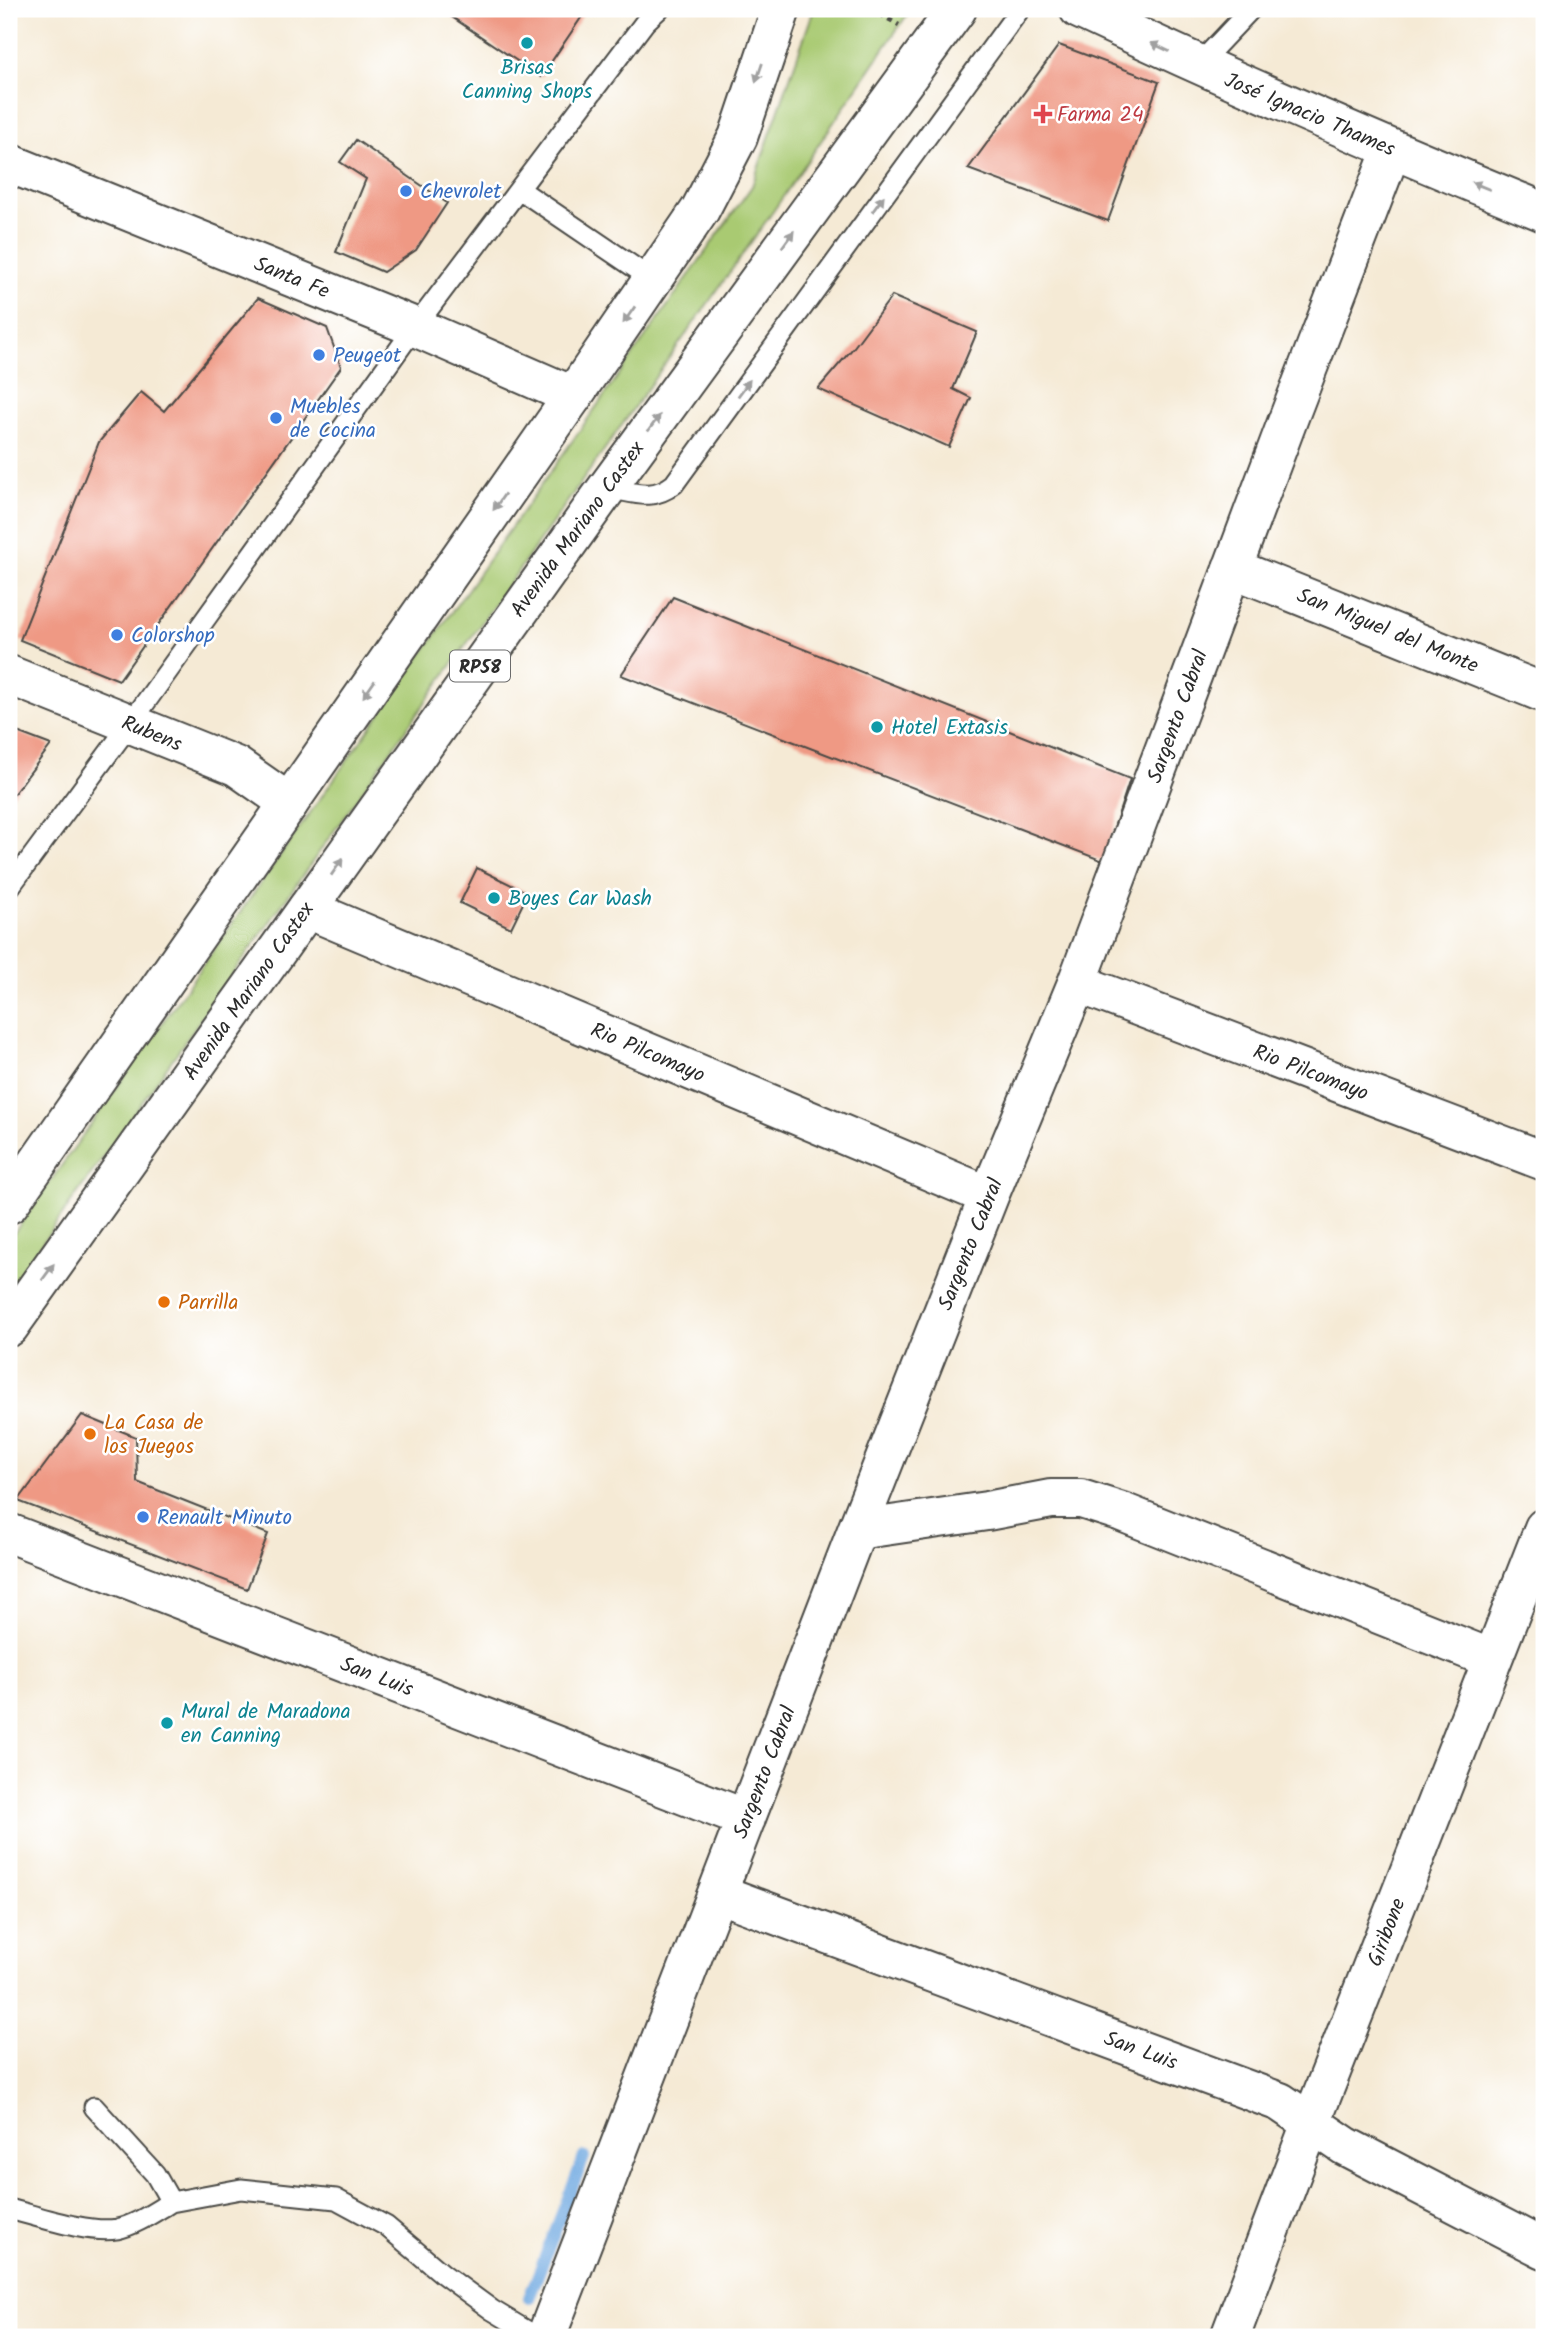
<svg xmlns="http://www.w3.org/2000/svg" width="1553" height="2346" viewBox="0 0 1553 2346" font-family="Kalam,sans-serif">
	<rect width="100%" height="100%" fill="#fff"/>
	<filter id="ink" filterUnits="userSpaceOnUse"><feTurbulence type="fractalNoise" baseFrequency=".0143" numOctaves="2"/><feDisplacementMap in="SourceGraphic" scale="14" xChannelSelector="R" yChannelSelector="G"/><feConvolveMatrix kernelMatrix="1 2 1 2 8 2 1 2 1" color-interpolation-filters="sRGB"/></filter>
	<filter id="wash" filterUnits="userSpaceOnUse"><feTurbulence type="fractalNoise" baseFrequency=".00686" numOctaves="4" result="noise"/><feDisplacementMap in="SourceGraphic" scale="28" xChannelSelector="R" yChannelSelector="G"/><feGaussianBlur stdDeviation="1.57" result="paint"/><feColorMatrix in="noise" values="0 0 0 0 0 0 0 0 0 0 0 0 0 0 0 0 0 1.4 0 .05"/><feComposite in="paint" operator="in"/></filter>
	<g filter="url(#wash)">
		<rect width="100%" height="100%" fill="#f5ead5"/>
		<path fill="#a9ca72" stroke="#6a7a4e" stroke-width="2" d="M814,9H911L774,210L9,1290V1240L752,186Z"/>
		<g fill="none" stroke-linecap="round" stroke-linejoin="round">
			<path stroke="#72aae1" stroke-width="12" d="M529,2298L584,2157"/>
		</g>
		<g id="blocks">
			<path fill="#ef9984" d="M440,9H587L541,77Z
				M1059,45L1159,82L1108,221L968,169Z
				M356,140L447,203L416,250L383,272L336,252L366,179L340,162Z
				M892,296L977,332L953,389L971,398L949,447L818,389L854,347Z
				M258,298L327,328L341,367L119,680L20,640L99,442L141,392L164,411Z
				M673,597L1130,779L1103,861L621,675Z
				M9,729L51,745L9,800Z
				M477,868L528,893L511,928L460,903Z
				M82,1415L136,1437L137,1482L268,1534L247,1589L18,1501Z"/>
		</g>
	</g>
	<g filter="url(#ink)">
		<use href="#blocks" fill-opacity="0" stroke="#494844" stroke-width="2"/>
		<g fill="none" stroke-linecap="round" stroke-linejoin="round">
			<g stroke="#494844" stroke-width="23">
				<path id="lane" d="M1198,65L1251,9
					M519,189L653,280
					M607,488C634,492 651,502 674,484L1020,9
					M9,888L130,724L415,327L645,22L659,9
					M171,2202L241,2189L336,2199L386,2226L443,2274L492,2310L537,2337
					M9,2209C37,2216 89,2234 117,2229C136,2225 154,2212 171,2202L155,2174L94,2107"/>
			</g>
			<g stroke="#494844" stroke-width="42">
				<path id="street" d="M1079,9C1232,81 1387,148 1544,212
					M9,163L415,327L573,396
					M1232,568L1544,693
					M9,675L236,766L289,803
					M307,909L989,1196
					M1077,983L1544,1161
					M857,1530L987,1511L1051,1499H1081L1122,1512L1492,1659
					M9,1533L746,1819
					M717,1893L1280,2102L1345,2146L1544,2249
					M546,2337L857,1530L989,1196L1077,983L1289,417L1392,149
					M1230,2337L1311,2123L1544,1528"/>
			</g>
			<g stroke="#494844" stroke-width="42">
				<path id="highway" d="M9,1204L573,396L700,210L738,137L781,9
					M9,1327L607,488L957,9"/>
			</g>
			<path stroke="#494844" stroke-width="4.5" stroke-dasharray="5 5" stroke-linecap="butt" d="M871,9L899,25"/>
			<use href="#lane" stroke="#fff" stroke-width="19"/>
			<use href="#street" stroke="#fff" stroke-width="38"/>
			<use href="#highway" stroke="#fff" stroke-width="38"/>
		</g>
		<defs><path id="oneway-solid" d="M-6-.8H1V-3.2L6.5 0L1 3.2V.8H-6Z" transform="scale(1.75)"/></defs>
		<g fill="#a0a0a0">
			<use href="#oneway-solid" transform="translate(1160 47) rotate(-155)"/>
			<use href="#oneway-solid" transform="translate(759 73) rotate(109)"/>
			<use href="#oneway-solid" transform="translate(1481 186) rotate(-158)"/>
			<use href="#oneway-solid" transform="translate(878 204) rotate(-54)"/>
			<use href="#oneway-solid" transform="translate(788 239) rotate(-54)"/>
			<use href="#oneway-solid" transform="translate(629 315) rotate(125)"/>
			<use href="#oneway-solid" transform="translate(744 388) rotate(-54)"/>
			<use href="#oneway-solid" transform="translate(654 423) rotate(-54)"/>
			<use href="#oneway-solid" transform="translate(499 502) rotate(125)"/>
			<use href="#oneway-solid" transform="translate(369 689) rotate(125)"/>
			<use href="#oneway-solid" transform="translate(337 867) rotate(-55)"/>
			<use href="#oneway-solid" transform="translate(48 1272) rotate(-54)"/>
		</g>
	</g>
	<g fill="#0f9aa8" stroke="#fff" stroke-width="2.5">
		<circle cx="527" cy="43" r="7"/>
		<circle cx="877" cy="727" r="7"/>
		<circle cx="494" cy="898" r="7"/>
		<circle cx="167" cy="1723" r="7"/>
	</g>
	<path fill="#e0444e" stroke="#fff" stroke-width="2.5" d="M1039.5 103.5h7v7h7v7h-7v7h-7v-7h-7v-7h7z"/>
	<g fill="#3f7fe0" stroke="#fff" stroke-width="2.5">
		<circle cx="406" cy="191" r="7"/>
		<circle cx="319" cy="355" r="7"/>
		<circle cx="276" cy="418" r="7"/>
		<circle cx="117" cy="635" r="7"/>
		<circle cx="143" cy="1517" r="7"/>
	</g>
	<g fill="#e8710a" stroke="#fff" stroke-width="2.5">
		<circle cx="164" cy="1302" r="7"/>
		<circle cx="90" cy="1434" r="7"/>
	</g>
	<g text-anchor="middle" stroke-width="5" stroke-linejoin="round" paint-order="stroke">
		<rect fill="#fff" stroke="#6b6b6b" stroke-width="2" x="450" y="650.5" width="60" height="31" rx="5"/>
		<g font-size="19" font-weight="bold" fill="#2b2b2b">
			<text x="480" y="673">RP58</text>
		</g>
		<g font-size="21" fill="#0d838f" stroke="#fff" text-anchor="start">
			<text x="527" y="74" text-anchor="middle">Brisas<tspan x="527" dy="24">Canning Shops</tspan></text>
			<text x="891" y="734">Hotel Extasis</text>
			<text x="508" y="905">Boyes Car Wash</text>
			<text x="181" y="1718">Mural de Maradona<tspan x="181" dy="24">en Canning</tspan></text>
		</g>
		<g font-size="21" fill="#be3a42" stroke="#fff" text-anchor="start">
			<text x="1057" y="121">Farma 24</text>
		</g>
		<g font-size="21" fill="#2b2b2b" stroke="#fff">
			<text transform="translate(1310 114) rotate(23)" y="7">José Ignacio Thames</text>
			<text transform="translate(292 277) rotate(22)" y="7">Santa Fe</text>
			<text transform="translate(577 529) rotate(-54)" y="7">Avenida Mariano Castex</text>
			<text transform="translate(1388 630) rotate(22)" y="7">San Miguel del Monte</text>
			<text transform="translate(1177 716) rotate(-70)" y="7">Sargento Cabral</text>
			<text transform="translate(152 733) rotate(22)" y="7">Rubens</text>
			<text transform="translate(248 991) rotate(-55)" y="7">Avenida Mariano Castex</text>
			<text transform="translate(648 1052) rotate(23)" y="7">Rio Pilcomayo</text>
			<text transform="translate(1311 1072) rotate(21)" y="7">Rio Pilcomayo</text>
			<text transform="translate(970 1244) rotate(-68)" y="7">Sargento Cabral</text>
			<text transform="translate(377 1676) rotate(21)" y="7">San Luis</text>
			<text transform="translate(764 1772) rotate(-69)" y="7">Sargento Cabral</text>
			<text transform="translate(1386 1932) rotate(-69)" y="7">Giribone</text>
			<text transform="translate(1141 2050) rotate(20)" y="7">San Luis</text>
		</g>
		<g font-size="21" fill="#366cbe" stroke="#fff" text-anchor="start">
			<text x="420" y="198">Chevrolet</text>
			<text x="333" y="362">Peugeot</text>
			<text x="290" y="413">Muebles<tspan x="290" dy="24">de Cocina</tspan></text>
			<text x="131" y="642">Colorshop</text>
			<text x="157" y="1524">Renault Minuto</text>
		</g>
		<g font-size="21" fill="#c56008" stroke="#fff" text-anchor="start">
			<text x="178" y="1309">Parrilla</text>
			<text x="104" y="1429">La Casa de<tspan x="104" dy="24">los Juegos</tspan></text>
		</g>
	</g>
	<rect width="1553" height="2346" fill="none" stroke="#fff" stroke-width="35"/>
</svg>
